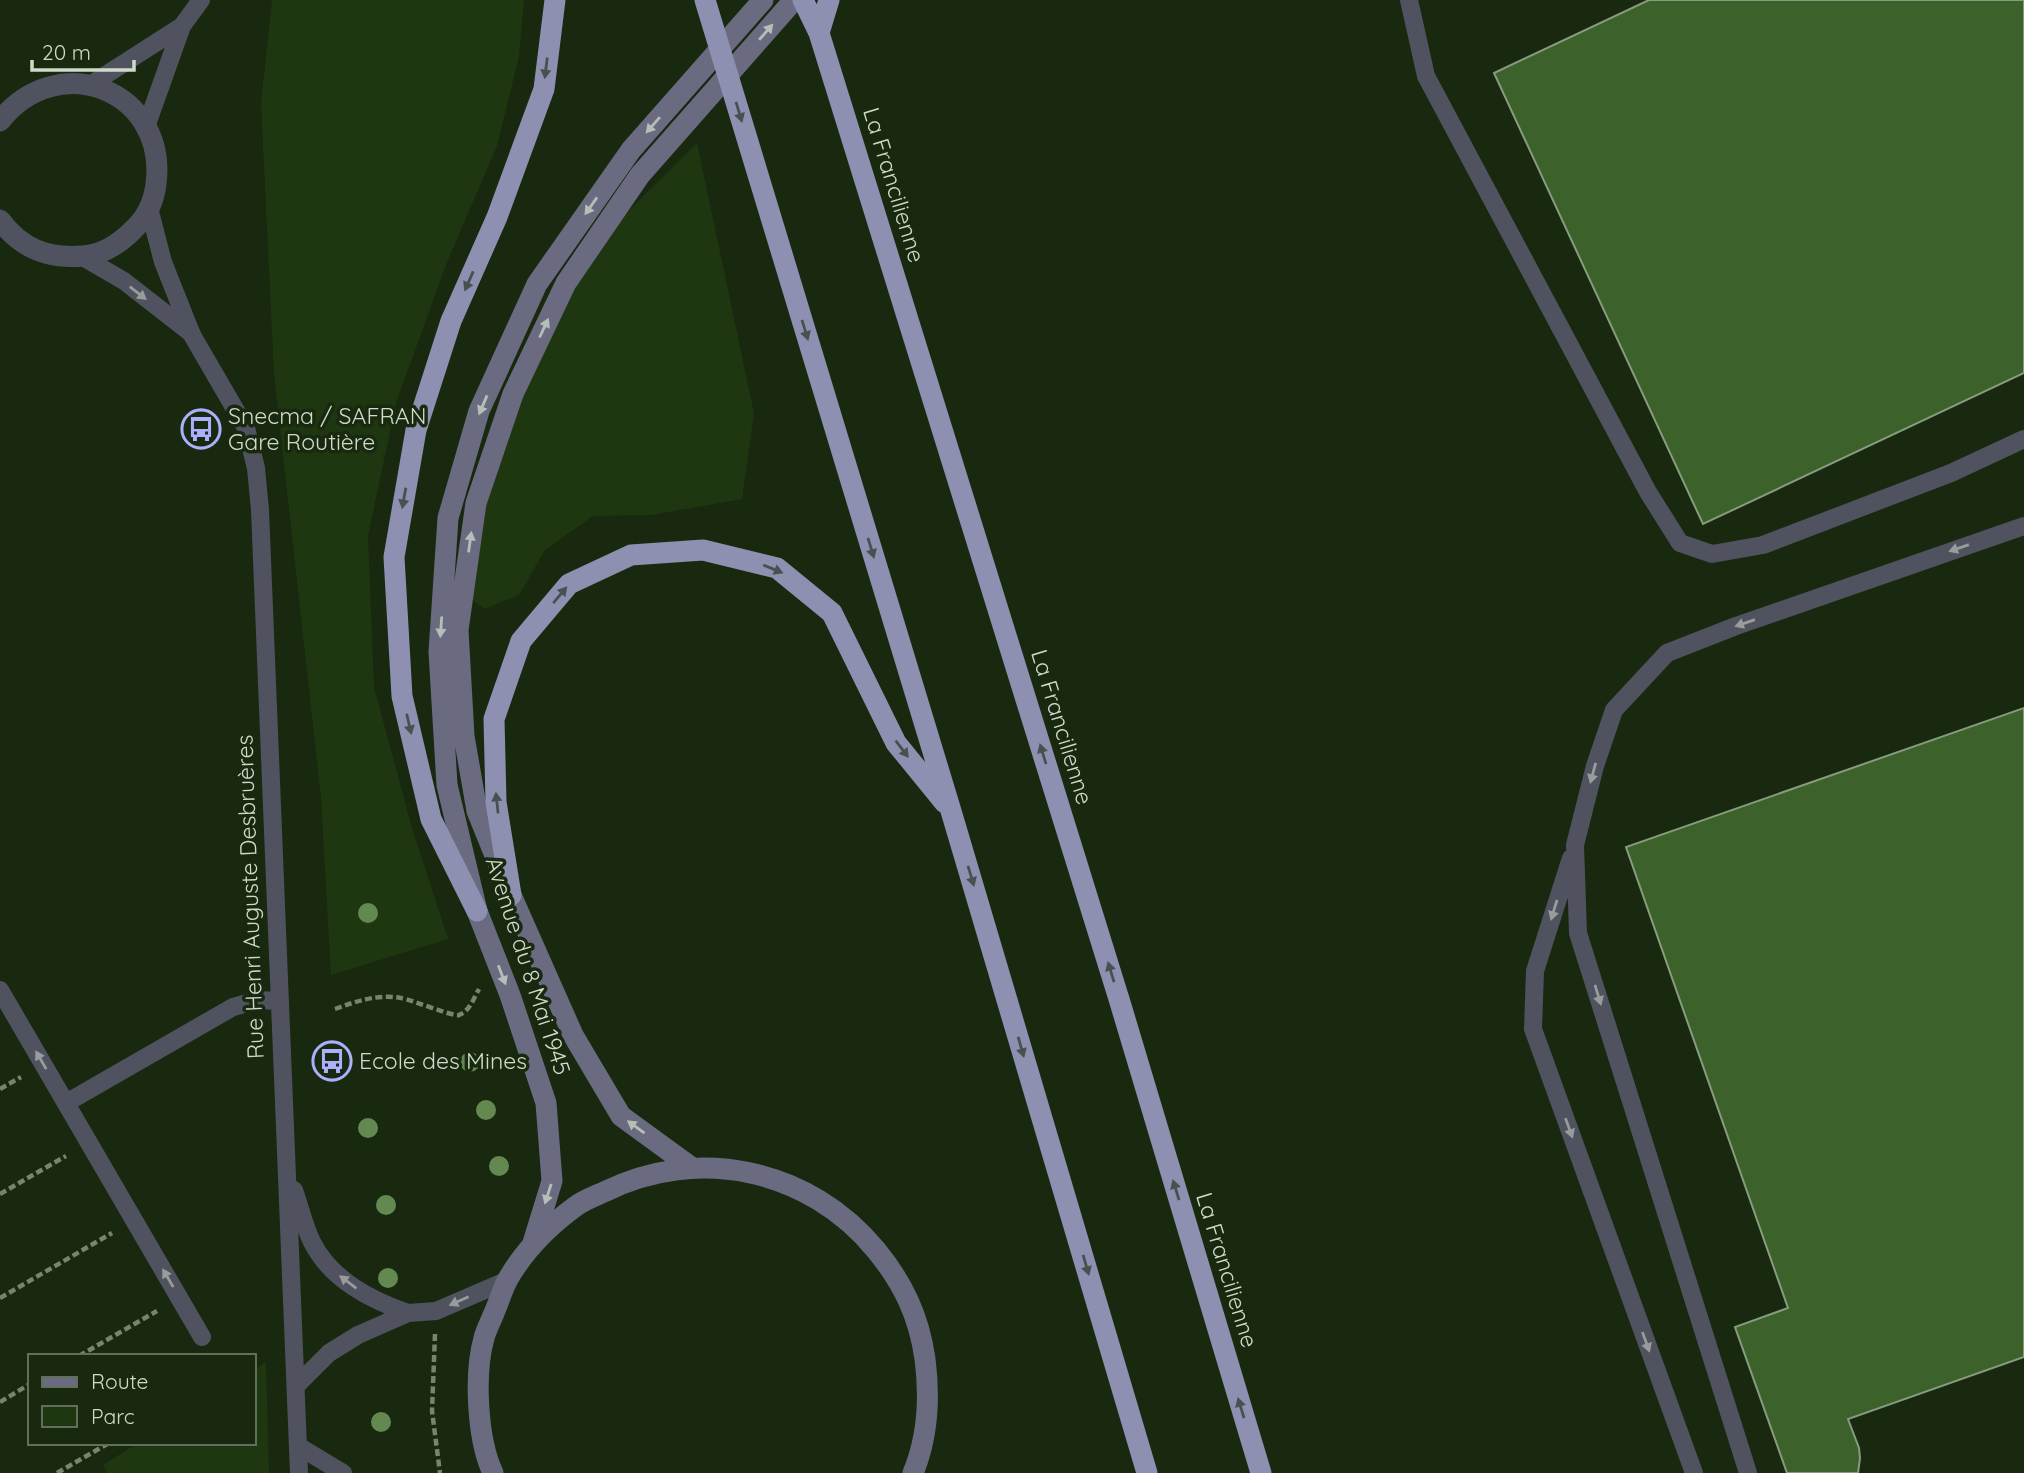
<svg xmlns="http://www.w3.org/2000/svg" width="2024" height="1473" viewBox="0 0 2024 1473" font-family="Quicksand,sans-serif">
	<rect width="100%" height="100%" fill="#182910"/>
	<path fill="#1e3711" d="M272,0H524L519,56L497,146L447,262L396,403L368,536L374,687L412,828L448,939L331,975L321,797L274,373L261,103Z
		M697,143L754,413L742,499L651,515L593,516L545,550L519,595L484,609L458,588L465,515L571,291L609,230Z
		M266,1362L269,1473H107L103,1465L138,1443H254V1370Z"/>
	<path fill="#3d612a" stroke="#879c7e" stroke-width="2" d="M1649,0H2024V373L1703,524L1494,73Z
		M2024,708V1357L1848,1419L1859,1448L1860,1458L1858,1473H1787L1735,1327L1788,1308L1626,847Z"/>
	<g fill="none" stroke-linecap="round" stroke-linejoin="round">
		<path stroke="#768470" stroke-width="4.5" stroke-dasharray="7 3.5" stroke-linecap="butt" d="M335,1009C357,1001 377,994 401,998C413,1000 453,1017 459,1015C469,1012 474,998 479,989
			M0,1089L21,1077
			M0,1194L66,1156
			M0,1298L112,1233
			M435,1334L432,1411L440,1473
			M79,1356L157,1311
			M0,1402L30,1384
			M57,1473L109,1443"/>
		<path stroke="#51525f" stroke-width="18" d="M1409,0L1426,76L1648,492L1680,543L1712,554L1763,545L1951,473L2024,439
			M90,85L182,26
			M146,127L182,26L201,0
			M149,208L163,262L192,335L246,428L256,468L260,510L299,1473
			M81,256L124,281L192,334
			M1571,858L1535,971L1533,1029L1694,1473
			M0,990L202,1337
			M66,1103L233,1007L258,1000L280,1001
			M294,1190C300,1207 304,1226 312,1242C331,1280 371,1300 408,1313
			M296,1386L329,1353L358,1335L408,1313L436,1311L508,1280
			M298,1446L343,1473
			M1748,1473L1578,933L1575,845L1595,766L1614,710L1667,653L1736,626L2024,526"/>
		<path stroke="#51525f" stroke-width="21" d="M0,121C58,47 168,91 156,184C154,201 146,218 133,230C119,244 103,255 83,256C48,259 21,249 0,220"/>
		<path stroke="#6a6b80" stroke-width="21" d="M691,1167L621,1116L573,1035L511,895L477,811L464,736L458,630L476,503L513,394L566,283L640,175L794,0
			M532,1246L552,1181L546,1103L510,995L477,911L447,785L439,652L448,518L479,411L537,284L631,150L763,0
			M493,1473C477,1439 474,1374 484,1338C486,1330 491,1321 494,1313C499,1302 502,1290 508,1279C524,1251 550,1225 576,1206C584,1200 595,1196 604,1192C698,1145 810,1169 876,1250C903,1283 919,1316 925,1359C930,1398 928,1437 913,1473"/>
		<path stroke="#8e90b1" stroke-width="21" d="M705,0L951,811L1147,1473
			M803,0L819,33L1119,999L1261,1473
			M819,33L829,0
			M511,895L496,802L494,719L521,641L569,584L631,555L703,550L777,568L832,613L896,743L945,803
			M477,911L431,819L402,696L394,557L416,430L451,321L497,217L544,89L555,0"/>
	</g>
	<g fill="#638951">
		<circle cx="368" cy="913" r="10"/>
		<circle cx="470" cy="1062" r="10"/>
		<circle cx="486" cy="1110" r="10"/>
		<circle cx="368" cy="1128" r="10"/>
		<circle cx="499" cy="1166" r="10"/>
		<circle cx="386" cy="1205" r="10"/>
		<circle cx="388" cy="1278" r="10"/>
		<circle cx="381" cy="1422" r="10"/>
	</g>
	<defs><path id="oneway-solid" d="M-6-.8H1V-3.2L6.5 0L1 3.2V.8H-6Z" transform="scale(1.75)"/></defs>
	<g fill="#b6beb8">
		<use href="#oneway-solid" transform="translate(766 32) rotate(-49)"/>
		<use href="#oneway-solid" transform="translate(653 125) rotate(131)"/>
		<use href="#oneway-solid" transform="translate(591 206) rotate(125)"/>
		<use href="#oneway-solid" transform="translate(544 328) rotate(-65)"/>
		<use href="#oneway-solid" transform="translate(483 405) rotate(113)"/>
		<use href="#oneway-solid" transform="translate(470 542) rotate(-82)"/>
		<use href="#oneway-solid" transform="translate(441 627) rotate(94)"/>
		<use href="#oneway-solid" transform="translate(502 975) rotate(69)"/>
		<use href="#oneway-solid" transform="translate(636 1127) rotate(-144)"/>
		<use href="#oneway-solid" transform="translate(548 1194) rotate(108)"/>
	</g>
	<g fill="#475250">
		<use href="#oneway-solid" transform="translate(546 68) rotate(97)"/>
		<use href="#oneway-solid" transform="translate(739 112) rotate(73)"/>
		<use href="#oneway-solid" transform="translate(469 281) rotate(114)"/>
		<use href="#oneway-solid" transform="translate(805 330) rotate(73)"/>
		<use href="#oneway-solid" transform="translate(404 498) rotate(100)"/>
		<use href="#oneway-solid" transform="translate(871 548) rotate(73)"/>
		<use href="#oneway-solid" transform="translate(773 569) rotate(22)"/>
		<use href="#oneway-solid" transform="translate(560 595) rotate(-50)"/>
		<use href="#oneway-solid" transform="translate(409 724) rotate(77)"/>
		<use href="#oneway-solid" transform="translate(902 749) rotate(53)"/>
		<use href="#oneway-solid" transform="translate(1043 754) rotate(-107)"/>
		<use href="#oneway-solid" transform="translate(497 803) rotate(-96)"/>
		<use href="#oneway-solid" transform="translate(971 876) rotate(73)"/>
		<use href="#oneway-solid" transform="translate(1111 972) rotate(-107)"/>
		<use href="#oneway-solid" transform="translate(1021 1047) rotate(74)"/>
		<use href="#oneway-solid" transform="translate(1176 1190) rotate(-107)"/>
		<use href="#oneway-solid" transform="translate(1086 1265) rotate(74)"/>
		<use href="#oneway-solid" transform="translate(1241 1408) rotate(-107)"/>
	</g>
	<g fill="#969d9a">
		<use href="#oneway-solid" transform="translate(138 293) rotate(38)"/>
		<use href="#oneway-solid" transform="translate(1959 548) rotate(161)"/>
		<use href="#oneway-solid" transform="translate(1745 623) rotate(161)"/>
		<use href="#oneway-solid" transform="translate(1593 773) rotate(105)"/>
		<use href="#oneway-solid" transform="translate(1554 910) rotate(107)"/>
		<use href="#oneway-solid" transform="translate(1598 995) rotate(73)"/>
		<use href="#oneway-solid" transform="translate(41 1060) rotate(-120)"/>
		<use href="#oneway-solid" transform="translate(1569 1128) rotate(70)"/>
		<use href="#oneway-solid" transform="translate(168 1278) rotate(-120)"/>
		<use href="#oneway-solid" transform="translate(348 1282) rotate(-143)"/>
		<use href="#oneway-solid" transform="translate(459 1301) rotate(156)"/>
		<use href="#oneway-solid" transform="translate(1646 1342) rotate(70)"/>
	</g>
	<defs>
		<g id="bus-ring" transform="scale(2.0125)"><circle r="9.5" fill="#182910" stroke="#acaffb" stroke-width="1.5"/><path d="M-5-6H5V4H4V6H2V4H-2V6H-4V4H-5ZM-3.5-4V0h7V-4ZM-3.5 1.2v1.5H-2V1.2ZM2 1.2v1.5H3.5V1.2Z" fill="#acaffb"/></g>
	</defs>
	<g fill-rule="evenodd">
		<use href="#bus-ring" x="201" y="429"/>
		<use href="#bus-ring" x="332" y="1061"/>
	</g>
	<g text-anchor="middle" stroke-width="7" stroke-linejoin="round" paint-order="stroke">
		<g font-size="23" fill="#cfdaca" stroke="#182910">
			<text transform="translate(894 185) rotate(73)" y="8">La Francilienne</text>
			<text transform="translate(1062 727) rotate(73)" y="8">La Francilienne</text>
			<text transform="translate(250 897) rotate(-92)" y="8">Rue Henri Auguste Desbruères</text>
			<text transform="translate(528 966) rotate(72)" y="8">Avenue du 8 Mai 1945</text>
			<text transform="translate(1227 1270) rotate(73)" y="8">La Francilienne</text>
		</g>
		<g font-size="23" fill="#cfdaca" stroke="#182910" text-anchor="start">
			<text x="228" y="424">Snecma / SAFRAN<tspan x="228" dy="26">Gare Routière</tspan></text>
			<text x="359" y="1069">Ecole des Mines</text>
		</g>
	</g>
	<rect x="28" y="1354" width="228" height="91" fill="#182910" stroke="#61705a" stroke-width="2"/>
	<rect x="42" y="1377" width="35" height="10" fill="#6a6b80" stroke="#61705a" stroke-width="2"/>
	<text x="91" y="1389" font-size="21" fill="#cfdaca">Route</text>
	<rect x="42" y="1406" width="35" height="21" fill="#1e3711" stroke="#61705a" stroke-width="2"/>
	<text x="91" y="1424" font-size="21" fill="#cfdaca">Parc</text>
	<path d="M32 60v10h102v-10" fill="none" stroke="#cfdaca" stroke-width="3.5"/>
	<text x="42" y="60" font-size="21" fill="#cfdaca" stroke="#182910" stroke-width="5" paint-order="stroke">20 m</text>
</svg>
